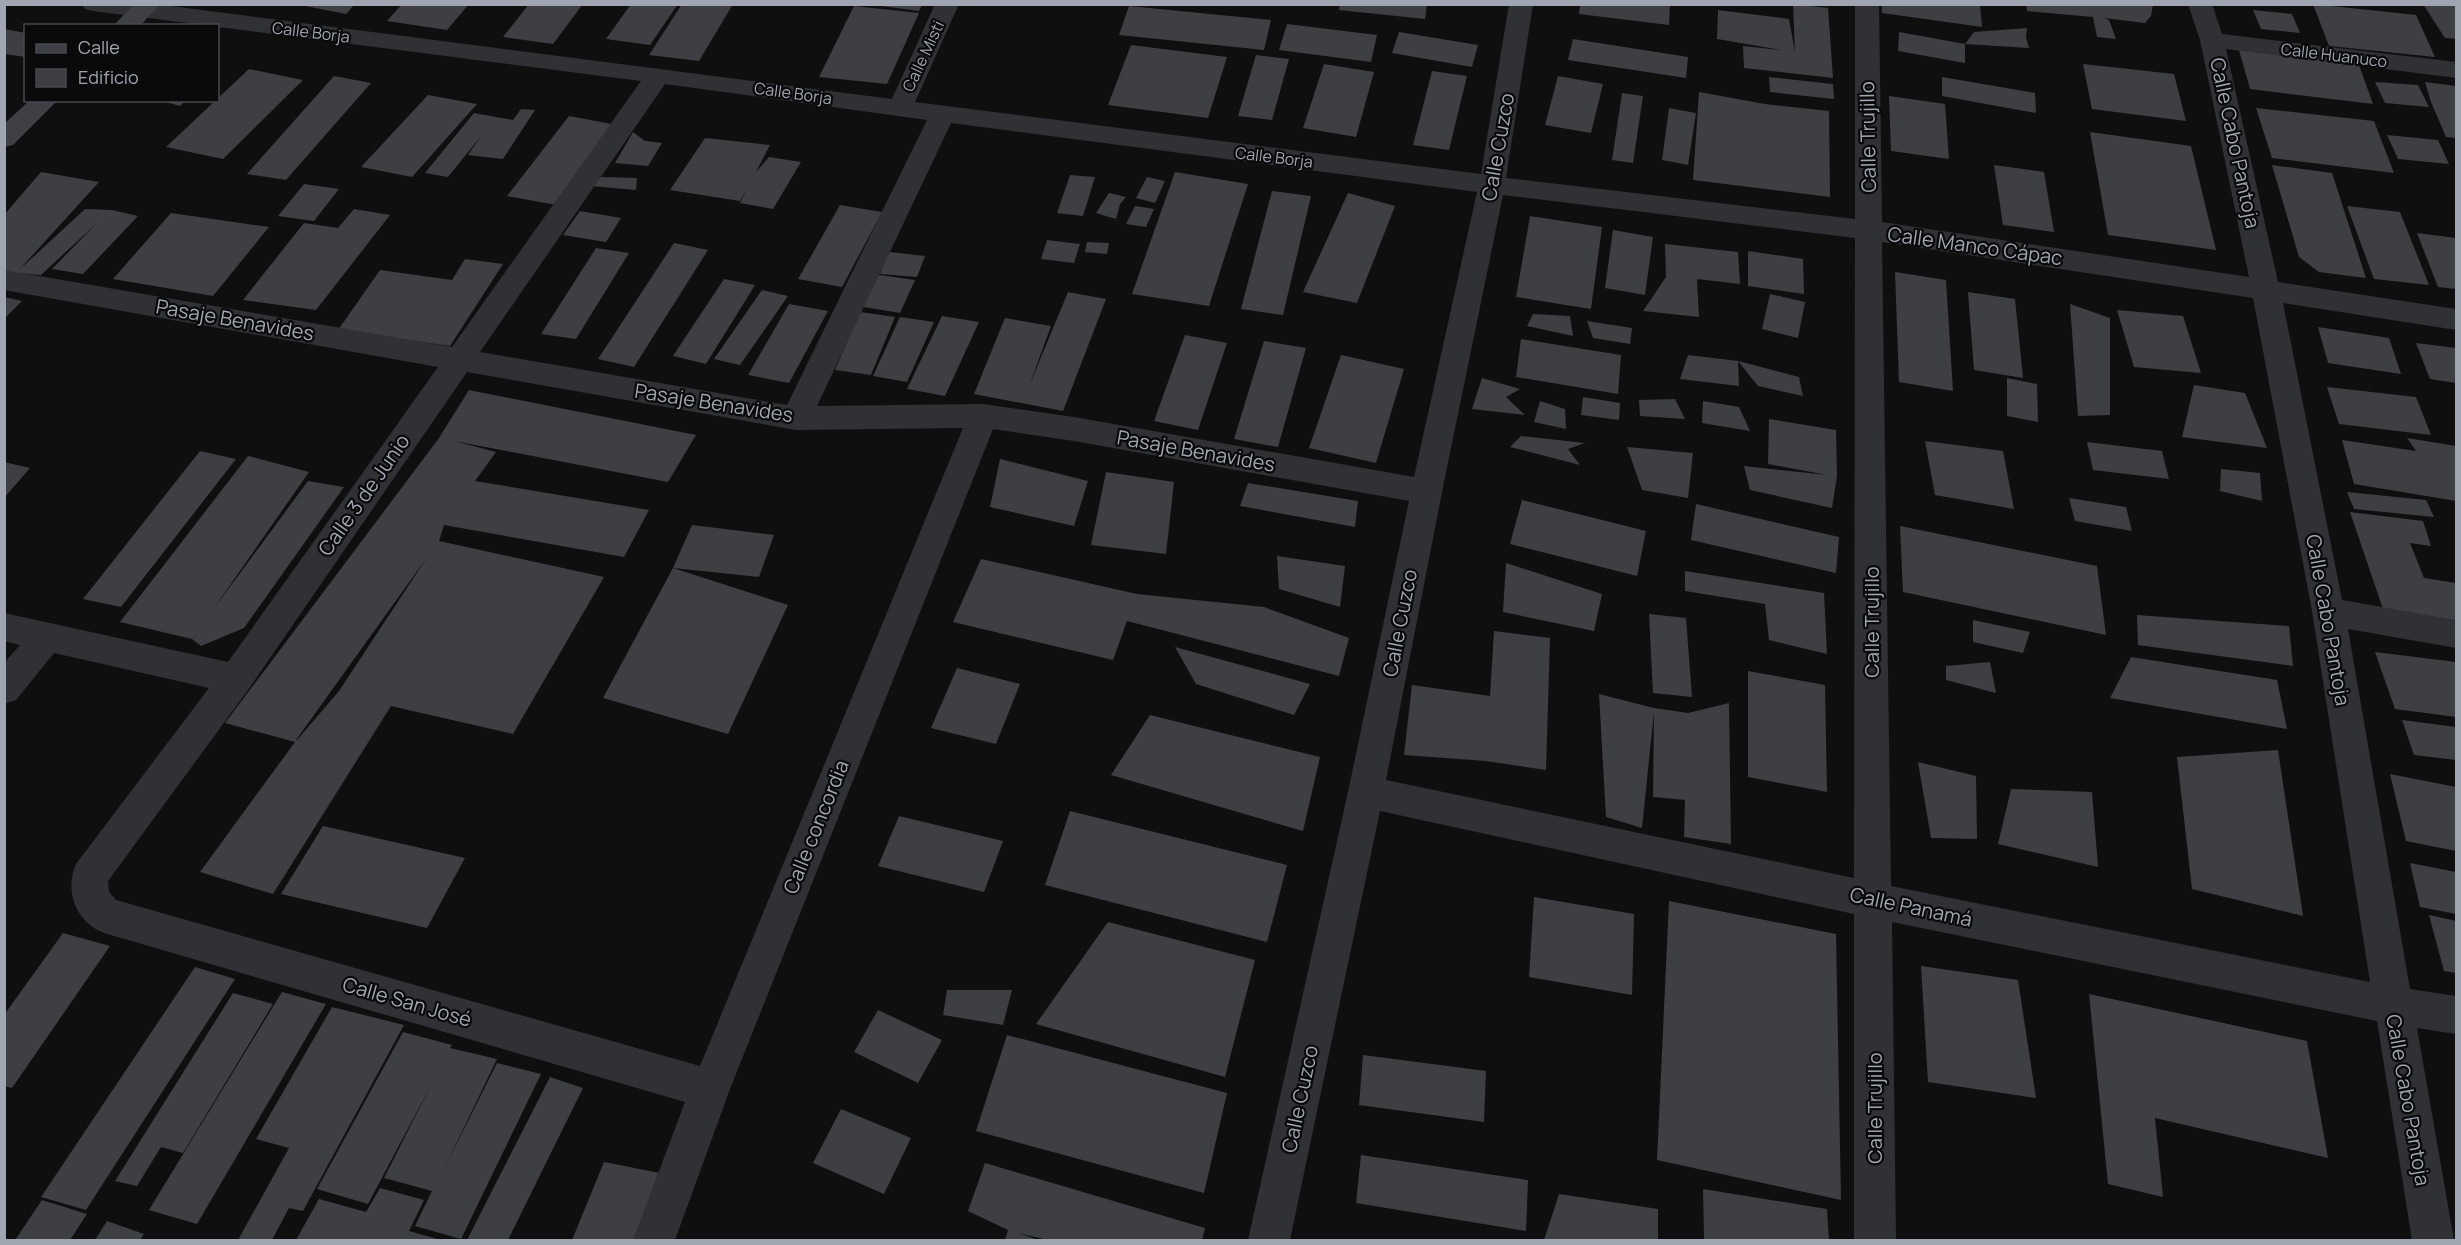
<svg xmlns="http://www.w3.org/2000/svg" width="2461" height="1245" viewBox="0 0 2461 1245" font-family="Manrope,sans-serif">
	<rect width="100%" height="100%" fill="#0f0f10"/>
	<path fill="#3e3f43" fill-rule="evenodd" d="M295,4H355L346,14Z
		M402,4H469L447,30L387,21Z
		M529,4H583L553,44L503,37Z
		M631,4H678L650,45L606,39Z
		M682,4H733L699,61L649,55Z
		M1340,4H1427L1425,19L1339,10Z
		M1580,4L1670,5L1669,25L1579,14Z
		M1793,4L1828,8L1833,78L1744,68L1743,46L1781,50L1717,39L1718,10L1789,19L1795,52Z
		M1882,4H1980L1982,27L1882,13Z
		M2026,4H2153L2151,16L2145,23L2104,18L2109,20L2116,39L2097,37L2093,17L2027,11Z
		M2313,4L2416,15L2435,57L2329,46Z
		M2423,4H2456V39L2445,38Z
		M874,5H922L919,11Z
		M854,6L919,13L887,84L819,77Z
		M1129,6L1271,20L1264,50L1119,35Z
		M2253,10L2292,14L2300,33L2261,29Z
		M1287,24L1377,35L1371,62L1279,50Z
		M2027,28L2026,37L2029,48L1965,44L1974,32Z
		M4,29L26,33V57L4,54Z
		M1399,32L1478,45L1472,67L1392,53Z
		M1899,32L1965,44V63L1898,51Z
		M1573,39L1688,57L1686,78L1568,60Z
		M1131,45L1227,57L1208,118L1108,105Z
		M2239,50L2359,65L2373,104L2250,89Z
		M1256,55L1289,59L1272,120L1238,116Z
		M1324,64L1374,72L1356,137L1303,128Z
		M2083,64L2174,74L2186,121L2092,109Z
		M249,69L303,80L223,159L166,147Z
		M1432,71L1467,76L1449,150L1413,145Z
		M334,76L371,83L286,180L247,174Z
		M1558,76L1603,84L1591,133L1545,125Z
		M1769,77L1833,84L1834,99L1770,92Z
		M1942,77L2035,93L2036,113L1942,96Z
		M2375,82L2418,85L2429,107L2385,103Z
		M2425,82L2456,86V138L2446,137L2431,102Z
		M1699,92L1765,104L1829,111L1830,197L1693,180Z
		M1622,93L1643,96L1633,163L1612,160Z
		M428,95L477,104L412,177L361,167Z
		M1889,96L1945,104L1949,159L1891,151Z
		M159,100H186L180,106Z
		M1669,108L1696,113L1688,165L1662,160Z
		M2256,108L2374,121L2394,173L2272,158Z
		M521,109L535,110L503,159L468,155L481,136L448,177L425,173L474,113L513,120Z
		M569,116L622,126L562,206L507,196Z
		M633,132L645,141L662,143L648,166L615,163Z
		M2090,132L2191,146L2216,250L2108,235Z
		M2387,135L2438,140L2449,164L2398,159Z
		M705,138L770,145L756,172L769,157L801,162L773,209L740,203L747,188L740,201L670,190Z
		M1994,165L2044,172L2054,232L2003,225Z
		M2272,165L2332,173L2366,278L2319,272L2299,257Z
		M41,172L99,182L19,270L85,209L112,210L138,216L83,274L52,269L97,223L41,275L4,272V215Z
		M1175,172L1248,184L1209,306L1132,294Z
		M1070,175L1095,177L1083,216L1057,213Z
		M601,177L637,178L636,190L591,186Z
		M1147,177L1165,181L1155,203L1136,198Z
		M304,184L339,189L314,221L278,216Z
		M1272,191L1311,196L1283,315L1241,309Z
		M1109,193L1126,197L1120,204L1116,219L1096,213Z
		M1348,193L1395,206L1357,303L1303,292Z
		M840,205L882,212L842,287L798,279Z
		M1135,206L1154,209L1146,227L1126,224Z
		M2347,206L2400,212L2429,285L2374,279Z
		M354,209L390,215L316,310L243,300L304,223L338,228Z
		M580,211L621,218L606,242L563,235Z
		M171,213L269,227L213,296L113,279Z
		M1530,216L1602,227L1591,309L1516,297Z
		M1613,230L1653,237L1645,295L1605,288Z
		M2417,233L2456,238V289L2438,287Z
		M1047,240L1080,244L1074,263L1041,259Z
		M1087,242L1109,243L1107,254L1085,252Z
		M674,243L708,250L634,367L598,359Z
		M1665,244L1738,252L1740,284L1697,279L1699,317L1643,311L1666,277Z
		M596,248L629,253L576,339L541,334Z
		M1748,251L1803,259L1804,294L1748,286Z
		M889,252L925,256L917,277L880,274Z
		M465,259L503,264L450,346L338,330L380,270L452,280Z
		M1895,272L1946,280L1953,391L1899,382Z
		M880,275L915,280L900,313L858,306L871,280Z
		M724,279L755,285L706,364L673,356Z
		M762,290L788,296L740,365L714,359Z
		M1068,292L1106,299L1063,411L974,394L1005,318L1051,326L1029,386Z
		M1968,292L2015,299L2023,378L1974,370Z
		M1770,294L1805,302L1798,338L1762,329Z
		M4,297L22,301L4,319Z
		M789,304L828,311L789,383L748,375Z
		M2070,304L2110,318V415L2078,416Z
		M2117,310L2183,316L2201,373L2134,367Z
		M860,312L895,317L871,375L835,370Z
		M1533,314L1570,316L1573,336L1527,326Z
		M942,316L979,322L945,396L907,389Z
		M900,317L934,322L907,382L873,376Z
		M1587,321L1632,328L1630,344L1593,338Z
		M2318,327L2389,338L2401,374L2328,363Z
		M1185,335L1227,343L1198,430L1154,421Z
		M1521,339L1621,355L1618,394L1516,377Z
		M1264,341L1306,348L1278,447L1234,439Z
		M2416,343L2456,348V383L2430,379Z
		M1341,355L1404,369L1376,463L1309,448Z
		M1688,355L1738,361L1739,386L1680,379Z
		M1738,361L1799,377L1803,396L1758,386Z
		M1482,378L1520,389L1506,397L1525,415L1472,409Z
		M2007,378L2037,384L2038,422L2007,416Z
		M2194,385L2245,393L2267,448L2182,437Z
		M2327,387L2416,397L2431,435L2339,424Z
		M469,390L696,435L668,482L454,441L496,452L475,481L649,510L624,557L444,525L439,541L604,577L513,734L391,706L273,894L200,872L295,742L225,723L439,438ZM428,556L339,691L297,740H296Z
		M1583,397L1620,403L1619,420L1581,415Z
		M1675,399L1685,419L1640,416L1639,400Z
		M1540,401L1565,409L1566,429L1534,422Z
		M1703,401L1739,407L1750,431L1702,423Z
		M1769,419L1836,430L1837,476L1832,508L1750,490L1744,466L1827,475L1768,464Z
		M1521,436L1585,443L1568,449L1580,465L1510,447Z
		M2407,438L2456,446V501L2354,484L2342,440L2416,451Z
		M1925,441L2003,451L2014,509L1935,495Z
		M2087,442L2162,451L2169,479L2093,470Z
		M1627,447L1693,453L1688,498L1642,490Z
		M200,451L236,459L121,607L83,599Z
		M248,456L309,472L212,611L308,481L344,487L244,628L201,646L192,639L120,622Z
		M1000,459L1088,481L1074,526L990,507Z
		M4,462L30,468L4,498Z
		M2221,469L2260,473L2262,501L2220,491Z
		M1106,472L1174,482L1166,554L1091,545Z
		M1248,483L1358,501L1355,527L1240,506Z
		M2347,492L2426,500L2434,517L2354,509Z
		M2069,498L2126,507L2132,531L2075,521Z
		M1522,500L1646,531L1637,576L1510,544Z
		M1696,504L1839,537L1836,573L1691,540Z
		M2350,512L2423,521L2431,546L2410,543L2424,578L2456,583V623L2384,612Z
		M692,525L774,535L759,577L673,568Z
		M1900,526L2097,566L2106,635L1903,592Z
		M1277,556L1345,566L1340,607L1279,589Z
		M981,559L1137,594L1264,607L1349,638L1339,676L1127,621L1113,660L953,622Z
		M1506,563L1602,594L1594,631L1503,612Z
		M673,568L788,605L728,734L603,698Z
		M1685,571L1824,593L1827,654L1769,640L1765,604L1685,591Z
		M1649,614L1686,618L1692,697L1653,693Z
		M2137,615L2289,626L2293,666L2138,645Z
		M1973,620L2030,632L2023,653L1973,642Z
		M1494,631L1550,638L1546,770L1486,761L1404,755L1412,685L1490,696Z
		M1175,647L1310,684L1294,715L1196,684Z
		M2375,652L2456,662V717L2395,709Z
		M2131,657L2277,680L2287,729L2110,698Z
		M1990,662L1996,693L1946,680V666Z
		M957,668L1020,684L996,744L931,728Z
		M1748,671L1825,685L1827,792L1748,777Z
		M1599,694L1654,708L1688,713L1729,703L1731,844L1684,837L1685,800L1653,797L1654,712L1642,828L1606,817Z
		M1150,715L1320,757L1303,831L1111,775Z
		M2402,720L2456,727V760L2414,755Z
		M2278,750L2303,916L2192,889L2177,757Z
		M1918,762L1976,776L1977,839L1931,838Z
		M2390,774L2456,787V851L2406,841Z
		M2011,789L2092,792L2098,867L1998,844Z
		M1070,811L1287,865L1267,942L1045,885Z
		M899,816L1003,841L984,892L878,866Z
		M323,826L465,858L427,928L281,894Z
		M2410,863L2456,872V914L2420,907Z
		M1534,897L1634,914L1632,995L1529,977Z
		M1669,901L1836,934L1841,1200L1657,1160Z
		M2429,915L2456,921V973L2444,971Z
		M1108,922L1255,960L1225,1077L1036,1024Z
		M63,933L110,946L12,1088L4,1086V1015Z
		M1921,966L2018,980L2036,1098L1928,1082Z
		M195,967L235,979L86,1210L41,1197Z
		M947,990H1012L1003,1025L943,1015Z
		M282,992L326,1004L197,1224L149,1210Z
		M233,993L273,1004L183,1153L161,1147L137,1186L115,1181Z
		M2089,994L2307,1041L2328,1158L2155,1118L2163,1197L2108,1184Z
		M332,1007L404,1025L303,1211L289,1208L272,1240H238L289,1148L256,1139Z
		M878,1010L942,1040L918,1083L854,1052Z
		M403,1032L452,1045L450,1048L497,1059L444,1169L497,1063L541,1074L461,1239L415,1226L432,1191L384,1178L431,1085L368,1204L317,1189Z
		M1007,1035L1227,1093L1204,1193L976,1131Z
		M1363,1055L1486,1071L1484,1122L1359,1105Z
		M550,1077L583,1088L508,1240H467Z
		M841,1109L911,1138L884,1194L813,1163Z
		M1361,1155L1528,1180L1526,1231L1356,1203Z
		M604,1162L665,1174L640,1240H572Z
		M985,1163L1205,1228L1202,1240H1048L1018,1233L1039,1240H1005L1008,1230L968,1211Z
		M380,1188L424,1200L409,1231L441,1240H296L319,1199L366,1212Z
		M1703,1189L1827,1209L1829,1240H1704Z
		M1559,1194L1658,1209V1240H1544Z
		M42,1200L87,1214L70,1240H15Z
		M107,1221L144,1234L140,1240H95Z"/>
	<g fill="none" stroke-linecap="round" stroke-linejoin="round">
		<path fill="#303135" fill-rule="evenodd" d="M81,4H156L892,99L935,4H959L915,102L1481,174L1509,4H1533L1506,178L1855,219V4H1879L1882,222L2249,277L2200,40L2188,4H2212L2222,34L2456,62V78L2226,49L2278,282L2456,309V330L2283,303L2342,600L2456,620V648L2348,629L2410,989L2456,996V1034L2417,1028L2454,1240H2412L2377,1021L1892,922L1896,1240H1854V914L1380,811L1290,1240H1248L1348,792L1409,501L1074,441L993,429L730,1089L675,1240H633L685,1102L104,933C76,922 64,891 76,864L209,688L54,653L16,700L4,704V663L20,645L4,641V613L228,662L438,367L4,290V270L452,347L641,81L93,11L85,9ZM665,84L927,120L787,405L480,352ZM951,123L1477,192L1414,477L1074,417L983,404L817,406ZM1503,195L1855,238L1854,878L1386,780L1442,492ZM1882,242L2253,298L2312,611L2370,982L1891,886ZM467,372L796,430L963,428L700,1066L116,900L109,892L108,881L248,690Z"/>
		<path fill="#3e4045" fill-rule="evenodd" d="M134,4H160L140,26H113Z
			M30,100H58L13,145L4,147V124Z"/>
	</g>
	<g text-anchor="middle" stroke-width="4.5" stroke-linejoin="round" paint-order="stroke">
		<g font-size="16" fill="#a0a6b1" stroke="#0a0a0b">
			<text transform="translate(311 32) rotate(7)" y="6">Calle Borja</text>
			<text transform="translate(2334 55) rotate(7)" y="6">Calle Huanuco</text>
			<text transform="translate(923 56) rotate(-65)" y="6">Calle Misti</text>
			<text transform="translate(793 93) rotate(8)" y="6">Calle Borja</text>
			<text transform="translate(1274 157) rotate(7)" y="6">Calle Borja</text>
		</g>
		<g font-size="20" fill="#a0a6b1" stroke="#0a0a0b">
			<text transform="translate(1868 137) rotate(-91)" y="7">Calle Trujillo</text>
			<text transform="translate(2235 143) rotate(78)" y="7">Calle Cabo Pantoja</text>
			<text transform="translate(1498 147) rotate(-80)" y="7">Calle Cuzco</text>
			<text transform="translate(1975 246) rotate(8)" y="7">Calle Manco Cápac</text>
			<text transform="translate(235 320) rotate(10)" y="7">Pasaje Benavides</text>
			<text transform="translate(714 403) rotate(9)" y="7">Pasaje Benavides</text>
			<text transform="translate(1196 451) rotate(10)" y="7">Pasaje Benavides</text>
			<text transform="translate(364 495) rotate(-55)" y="7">Calle 3 de Junio</text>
			<text transform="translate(2328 620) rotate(80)" y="7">Calle Cabo Pantoja</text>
			<text transform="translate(1872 622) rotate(-90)" y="7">Calle Trujillo</text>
			<text transform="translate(1400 623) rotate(-79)" y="7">Calle Cuzco</text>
			<text transform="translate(816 827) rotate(-68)" y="7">Calle concordia</text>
			<text transform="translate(1911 907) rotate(12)" y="7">Calle Panamá</text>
			<text transform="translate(407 1002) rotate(16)" y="7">Calle San José</text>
			<text transform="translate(1300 1099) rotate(-78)" y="7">Calle Cuzco</text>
			<text transform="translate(2408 1100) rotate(80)" y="7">Calle Cabo Pantoja</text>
			<text transform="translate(1875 1108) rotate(-90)" y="7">Calle Trujillo</text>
		</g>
	</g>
	<rect width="2461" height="1245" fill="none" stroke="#a0a6b1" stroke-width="12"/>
	<rect x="24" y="24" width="195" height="78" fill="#0a0a0b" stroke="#46484d" stroke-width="1.5"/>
	<rect x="36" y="44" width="30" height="9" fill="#3e4045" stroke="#46484d" stroke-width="1.5"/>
	<text x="78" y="54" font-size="18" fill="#a0a6b1">Calle</text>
	<rect x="36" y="69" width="30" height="18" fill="#3e3f43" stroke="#46484d" stroke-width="1.5"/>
	<text x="78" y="84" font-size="18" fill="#a0a6b1">Edificio</text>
</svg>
